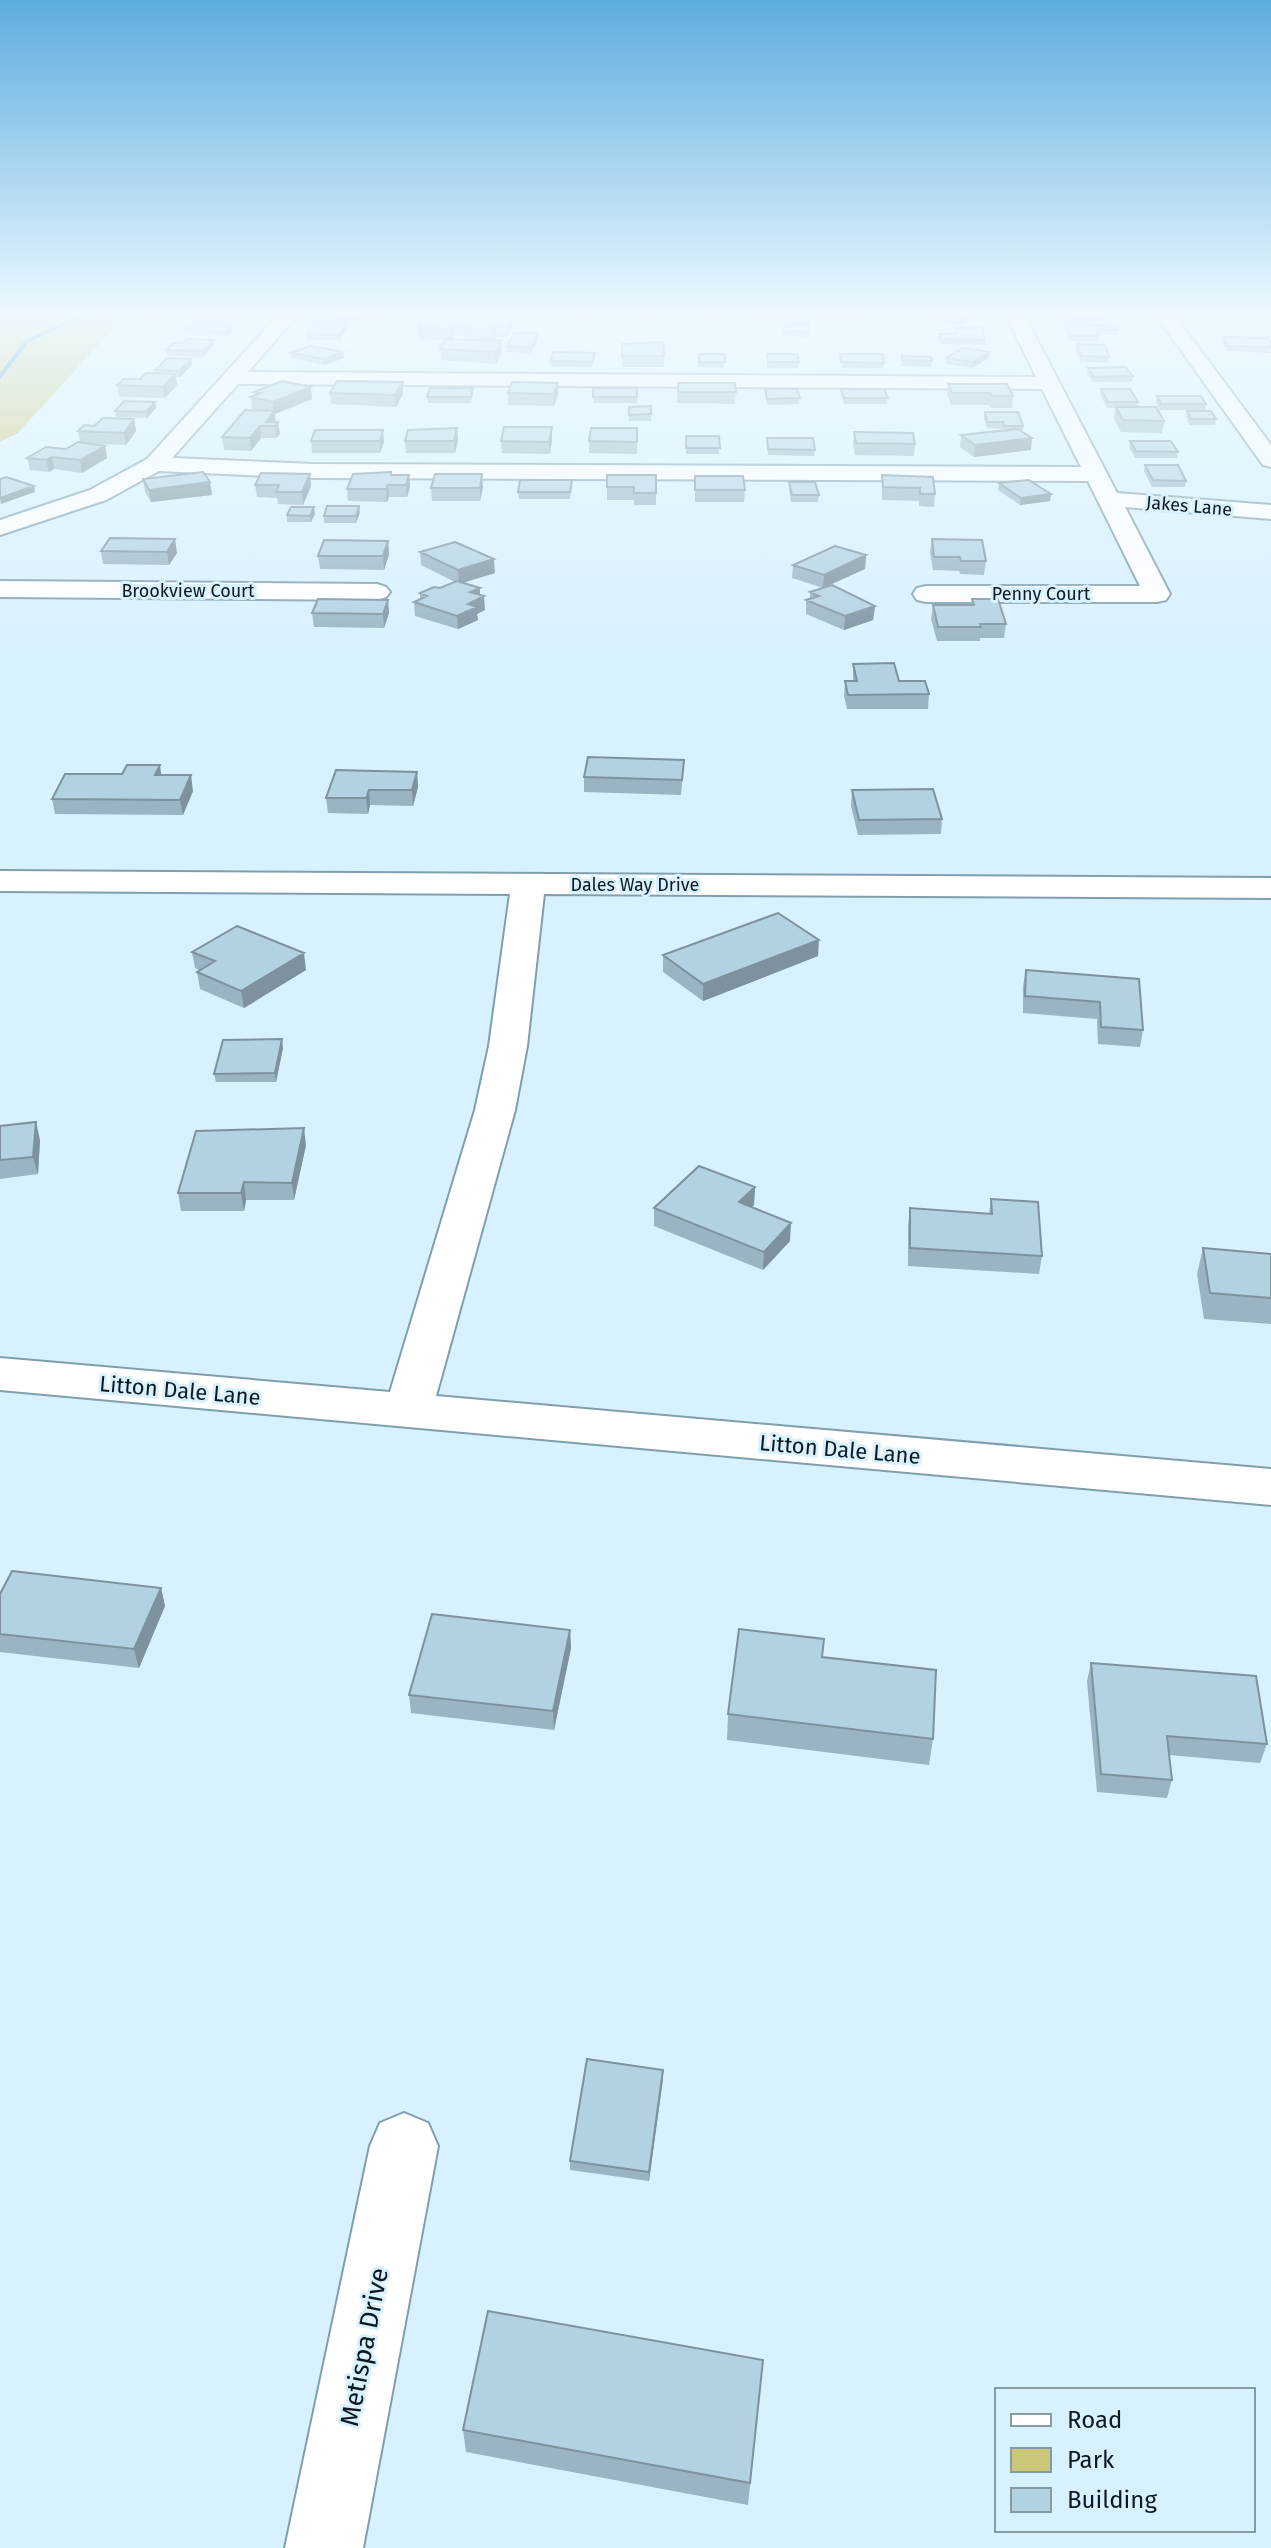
<svg xmlns="http://www.w3.org/2000/svg" width="1271" height="2548" viewBox="0 0 1271 2548" font-family="'Fira Sans',sans-serif">
	<rect width="100%" height="100%" fill="#d8f1fe"/>
	<path fill="#cbc778" d="M0,313L122,319L18,433L0,442Z"/>
	<g fill="none" stroke-linecap="round" stroke-linejoin="round">
		<path fill="#24799c" fill-rule="evenodd" d="M90,311H98L29,342L0,379V373L25,340Z"/>
		<g stroke="#819eae" stroke-width="4">
			<path id="minor" d="M282,311H301L248,372L1036,377L1004,311H1022L1117,493L1271,505V519L1125,507L1170,594L1166,600L1157,602H926L917,600L913,594L917,588L926,586H1140L1088,481L314,478L159,471L106,500L0,535V520L90,490L147,459ZM238,384L1042,389L1081,467L314,464L172,458Z
				M1153,311H1171L1271,445V467L1263,465Z
				M0,581L377,584L386,587L390,592L386,597L377,600L0,597Z
				M0,871L1271,878V898L544,894L527,1046L515,1110L436,1396L1271,1469V1505L0,1390V1358L390,1392L475,1110L489,1046L510,894L0,891Z
				M404,2113L428,2123L438,2146L363,2548H285L370,2146L380,2123Z"/>
		</g>
		<use href="#minor" fill="#fff" fill-rule="evenodd"/>
	</g>
	<path fill="#99b4c2" fill-rule="evenodd" d="M146,311H162V314L156,320H143L142,314Z
		M326,311L372,313V318L335,322L327,316Z
		M569,311H598V318H569Z
		M635,311H661L659,319L634,318Z
		M697,311H726V320H697Z
		M755,311H800V319H790L789,322L755,320Z
		M824,311H865L866,318L827,319Z
		M938,311H973L972,315L961,325L931,321L932,316Z
		M1057,311L1104,320L1068,323L1056,316Z
		M187,312H243L236,319L187,318Z
		M512,317V328L507,337H496L494,341H501L502,352L496,364L441,360L440,349L445,340L418,339L417,328ZM454,336H464V340H451Z
		M785,324H809L808,337L783,336Z
		M1065,324L1118,330L1117,335H1098V342L1069,341L1065,330Z
		M230,326L233,332L228,336L185,335V329Z
		M348,328L339,340H307L306,334Z
		M954,328L985,340V345L940,344L939,334H954Z
		M537,333L538,339L531,353L507,352V346Z
		M1223,337L1271,347V353L1227,351L1222,342Z
		M214,340V345L203,357L167,356L166,350L182,343Z
		M622,344L664,356V367H622Z
		M1077,344L1109,357L1108,363L1080,362L1076,350Z
		M343,352L344,358L324,365L291,358V353Z
		M595,353V359L592,367H550V361Z
		M699,354H725L724,368L698,367Z
		M767,354L799,362L798,368H767Z
		M840,354L884,363V368H841Z
		M902,356L932,361L931,367L901,366Z
		M946,358H989L972,368L946,364Z
		M191,359L192,365L180,377H176L177,385L165,398L119,397L117,385L140,379L156,373L155,370Z
		M1088,368L1133,376L1132,382H1093L1087,374Z
		M558,383V394L554,406L508,405V393Z
		M678,383L736,392L735,404L677,403Z
		M948,384L1013,396L1012,408H991L989,405H951L947,395Z
		M593,388H637V403H594Z
		M765,389L800,398L799,404L767,405Z
		M841,389L888,398L887,404H844L841,395Z
		M1101,389L1138,402L1137,407L1164,421L1162,433L1121,432L1114,418L1115,408H1107L1100,394Z
		M254,392L312,399L275,414V422H278L280,434L276,438H261L251,451L224,450L222,437L261,411L252,409L251,397L254,396Z
		M330,393L403,394L396,407L331,404Z
		M473,394L471,403H428L427,397Z
		M1157,396L1206,404L1205,410H1160L1156,402Z
		M155,402L156,408L147,418L116,417L115,411Z
		M651,406V421H629V407Z
		M1187,411L1216,419L1215,425H1190L1186,417Z
		M985,412L1023,426L1022,432L1031,450L974,457L960,447L961,435L1003,430L1002,429L987,428L984,418Z
		M134,419L136,431L126,445L89,444L105,446L107,458L82,473L54,469L49,472L30,470L27,458L66,449L80,443L78,431L94,426Z
		M552,427V439L550,454L502,453L501,441Z
		M457,428L458,440L455,453H406L405,441Z
		M315,430L384,442L380,453H312L311,441Z
		M854,432L915,444L914,456L855,455L853,444Z
		M686,436H719V454H686Z
		M767,438L815,450L814,456L768,455Z
		M589,441H637V454L589,453Z
		M1130,441L1178,452L1177,458H1135L1129,447Z
		M1145,465L1186,481L1185,487H1152L1144,471Z
		M391,472L392,475H409L410,487L407,497H389L387,502L348,501L347,489Z
		M607,475H656V505H634V500H607Z
		M882,475L935,494L934,507L919,506V501L882,500Z
		M695,476L745,490L744,502H695Z
		M143,479L210,482L212,495L151,502L145,492Z
		M789,482L819,495L818,502H791L789,488Z
		M999,483L1050,501L1020,505L998,490Z
		M255,485L311,486L303,505L278,504L277,498L257,497Z
		M483,487L480,501H432L431,488Z
		M572,487L570,499H519L518,492Z
		M360,512L356,523H324V516Z
		M315,514L311,522H287V515Z
		M932,539L986,561L984,575L960,574L959,571L933,570L930,552Z
		M388,541L389,554L384,570L320,569L318,556Z
		M101,551L177,553L169,565L103,564Z
		M420,552L495,573L462,583L480,595L485,610L477,614L478,620L458,629L415,616L414,602L420,599V593L440,588L455,582L421,565Z
		M866,555L865,569L827,586L875,606L873,620L844,630L806,614V600L810,599V592L823,588L792,578L793,565Z
		M972,599L1006,624L1004,638H980V641H937L931,619L933,605H971Z
		M388,600L389,613L384,628L314,627L312,613Z
		M853,664L899,681L929,694L928,709H847L844,696L845,681H853Z
		M417,772L418,787L413,806L370,805L368,814L328,813L326,798Z
		M161,775L193,791L183,815L55,814L52,799Z
		M683,775L681,795L584,792V777Z
		M852,790L942,819L941,834L858,835L851,806Z
		M192,952L306,970L244,1008L200,989L197,972L199,970L195,968Z
		M663,955L818,956L703,1001L663,972Z
		M1026,970L1139,979L1143,1030L1140,1047L1098,1044L1097,1019L1023,1013V986Z
		M283,1048L276,1082H216L214,1074Z
		M0,1126L40,1140L38,1174L0,1179Z
		M306,1145L294,1200H246L244,1211H181L178,1193Z
		M755,1187L754,1205L751,1207L790,1241L763,1270L654,1226V1208Z
		M991,1199L1042,1256L1039,1274L908,1266V1226L910,1208L989,1214Z
		M1203,1248L1271,1254V1324L1204,1319L1197,1274Z
		M161,1588L165,1606L139,1668L0,1652V1594Z
		M570,1630L571,1648L554,1730L411,1713L409,1695Z
		M1091,1663L1267,1744L1260,1763L1169,1755L1172,1780L1167,1798L1097,1792L1087,1681Z
		M728,1714L933,1739L929,1765L727,1740Z
		M663,2070L649,2181L570,2170V2161Z
		M763,2360L748,2505L466,2452L463,2430Z"/>
	<path fill="#7d929e" d="M159,311H162V314L156,320V315Z
		M238,311H242L243,312L236,319V314Z
		M972,311H973L972,315L961,325V319Z
		M372,313V318L335,322L334,317Z
		M1105,315L1104,320L1068,323L1069,318Z
		M512,317V328L507,337V326Z
		M230,323V328L232,326L233,332L228,336L226,326Z
		M348,323V328L339,340V335Z
		M453,325L454,336L451,340L450,329Z
		M496,326V337L493,341V330Z
		M537,333L538,339L531,353V347Z
		M214,340V345L203,357V351Z
		M501,341L502,352L496,364L495,352Z
		M343,352L344,358L324,365V359Z
		M989,352V358L972,368L973,362Z
		M191,359L192,365L180,377L179,371Z
		M175,374L177,385L165,398L163,387Z
		M403,382V394L396,407L395,395Z
		M558,383V394L554,406V394Z
		M311,387L312,399L275,414L276,423L266,422L274,412L273,402Z
		M155,402L156,408L147,418L146,412Z
		M134,419L136,431L126,445L124,433Z
		M278,422L280,434L276,438L275,426Z
		M260,426L261,438L251,451L250,438Z
		M552,427V439L550,454L549,442Z
		M457,428L458,440L455,453L454,441Z
		M383,430L384,442L380,453V441Z
		M1032,438L1031,450L974,457L975,445Z
		M105,446L107,458L82,473L80,460Z
		M52,457L54,469L49,472L46,460Z
		M310,474L311,486L303,505L302,492Z
		M482,474L483,487L480,501V488Z
		M409,475L410,487L407,497L406,485Z
		M210,482L212,495L151,502L149,490Z
		M388,485L389,497L387,502L386,489Z
		M34,486L35,492L1,504L0,498Z
		M1051,494L1050,501L1020,505L1021,498Z
		M359,506L360,512L356,523V516Z
		M314,507L315,514L311,522L310,516Z
		M175,539L177,553L169,565L167,552Z
		M388,541L389,554L384,570L383,556Z
		M866,555L865,569L823,588L824,575Z
		M494,559L495,573L459,584L458,570Z
		M480,588V598L484,596L485,610L477,614L478,620L458,629L457,616L470,592Z
		M388,600L389,613L384,628L383,614Z
		M875,606L873,620L844,630L845,616Z
		M160,765L162,781L155,775Z
		M417,772L418,787L413,806L412,790Z
		M191,775L193,791L183,815L180,800Z
		M369,790L370,805L368,814L366,798Z
		M819,940L818,956L703,1001V984Z
		M304,953L306,970L244,1008L241,991Z
		M282,1039L283,1048L276,1082L275,1073Z
		M36,1122L40,1140L38,1174L33,1157Z
		M304,1128L306,1145L294,1200L292,1183Z
		M244,1182L246,1200L244,1211L241,1193Z
		M755,1187L754,1205L738,1220L739,1202Z
		M791,1223L790,1241L763,1270L764,1252Z
		M161,1588L165,1606L139,1668L134,1649Z
		M570,1630L571,1648L554,1730L553,1711Z
		M663,2070V2079L649,2181V2172Z"/>
	<path fill="#b2d1e1" stroke="#7d929e" stroke-width="2" d="M146,311H159L156,315L142,314Z
		M188,311H238L236,314L187,312Z
		M327,311H369L372,313L334,317Z
		M569,311H598V312H569Z
		M635,311H660L659,313H634Z
		M697,311H726V314H697Z
		M755,311H800V313H790V316L755,314Z
		M826,311H865L867,313H827Z
		M938,311H972L961,319L932,316Z
		M1057,311H1099L1105,315L1069,318Z
		M426,315L512,317L507,326H496L493,330H464L467,325H453L450,329L417,328Z
		M193,321L230,323L226,326H232L227,331L185,329Z
		M316,322L348,323L339,335L306,334Z
		M785,324H809L808,331H784Z
		M1065,324L1116,325L1118,330L1096,329L1099,336H1070Z
		M954,328H982L985,340L940,339L939,334H956Z
		M514,333H537L531,347L507,346Z
		M1223,337L1268,338L1271,343V347L1228,346Z
		M187,339L214,340L203,351L166,350L173,343H182Z
		M446,339L501,341L495,352L440,349Z
		M663,342L664,356H622V344Z
		M1077,344L1105,345L1109,357L1081,356Z
		M310,346L343,352L324,359L291,353Z
		M963,348L989,352L973,362L946,358Z
		M553,352L595,353L592,362L550,361Z
		M699,354H725V362H699Z
		M767,354H797L799,362H768Z
		M840,354H883L884,363L841,362Z
		M902,356L931,357L932,361L902,360Z
		M167,358L191,359L179,371L155,370Z
		M1126,367L1133,376L1094,377L1088,368Z
		M146,373L175,374L163,387L117,385L124,379H140Z
		M282,381L311,387L273,402L251,397L261,393L254,392Z
		M337,381L403,382L395,395L330,393Z
		M512,382L558,383L554,394L508,393Z
		M678,383H735L736,392H678Z
		M948,384H1007L1013,396H992L990,393H952Z
		M430,388H473L471,397H427Z
		M593,388H637V397H593Z
		M765,389H797L800,398L767,399Z
		M841,389H884L888,398H844Z
		M1101,389H1130L1138,402H1108Z
		M1157,396H1201L1206,404H1161Z
		M124,401L155,402L146,412L115,411Z
		M651,406V414L629,415V407Z
		M1116,407H1156L1164,421L1123,420Z
		M245,410L274,411L266,422H278L275,426H260L250,438L222,437Z
		M1187,411H1211L1216,419H1191Z
		M985,412H1018L1023,426H1004L1003,422H987Z
		M103,418L134,419L124,433L78,431L84,425L94,426Z
		M504,427H552L549,442L501,441Z
		M457,428L454,441H405L408,430Z
		M591,428H637V442L589,441Z
		M1018,429L1032,438L975,445L961,435Z
		M315,430H383L380,441H311Z
		M854,432L913,433L915,444L856,443Z
		M686,436H719L720,448H686Z
		M767,438H813L815,450L768,449Z
		M1130,441H1171L1178,452L1136,451Z
		M78,442L105,446L80,460L52,457L46,460L27,458L46,447L66,449Z
		M1145,465H1178L1186,481L1153,480Z
		M203,472L210,482L149,490L143,479Z
		M391,472V475H409L406,485H388L386,489H347L353,474Z
		M261,473L310,474L302,492H276L279,485H255Z
		M435,474H482L480,488H431Z
		M607,475H656V493H634V487H607Z
		M882,475L933,477L935,494H920V488L883,487Z
		M695,476H743L745,490H695Z
		M6,477L34,486L0,498V479Z
		M520,480H572L570,492H518Z
		M1029,480L1051,494L1021,498L999,483Z
		M789,482H815L819,495H792Z
		M327,506H359L356,516H324Z
		M291,507H314L310,516L287,515Z
		M110,538L175,539L167,552L101,551Z
		M932,539L982,540L986,561H961L960,557H934Z
		M324,540L388,541L383,556H318Z
		M455,542L494,559L458,570L420,552Z
		M835,546L866,555L824,575L793,565Z
		M457,581L480,588L470,592L484,596L468,604L477,607L457,616L414,602L427,596L420,593L434,587L440,588Z
		M832,585L875,606L845,616L806,600L819,596L810,592Z
		M318,599L388,600L383,614L312,613Z
		M972,599H998L1006,624H980L981,627H938L933,605H974Z
		M894,663L899,681H925L929,694L848,695L845,681H857L853,664Z
		M588,757L684,760L682,780L584,777Z
		M127,765H160L155,775H191L180,800L52,799L65,774H122Z
		M336,770L417,772L412,790H369L366,798H326Z
		M933,789L942,819L859,820L852,790Z
		M778,913L819,940L703,984L663,955Z
		M237,926L304,953L241,991L197,972L215,961L192,952Z
		M1026,970L1139,979L1143,1030L1101,1027L1100,1002L1025,996Z
		M282,1039L275,1073L214,1074L223,1040Z
		M36,1122L33,1157L0,1160V1126Z
		M304,1128L292,1183L244,1182L241,1193H178L196,1131Z
		M699,1166L755,1187L739,1202L791,1223L764,1252L654,1208Z
		M991,1199L1038,1202L1042,1256L910,1248V1208L992,1214Z
		M1203,1248L1271,1254V1298L1210,1293Z
		M12,1571L161,1588L134,1649L0,1634V1594Z
		M432,1614L570,1630L553,1711L409,1695Z
		M739,1629L824,1639L822,1657L936,1670L933,1739L728,1714Z
		M1091,1663L1256,1676L1267,1744L1167,1736L1172,1780L1101,1774Z
		M587,2059L663,2070L649,2172L570,2161Z
		M488,2311L763,2360L750,2483L463,2430Z"/>
	<linearGradient id="sky" x2="0" y2="1"><stop stop-color="#5daddf"/><stop offset="0.47" stop-color="#edf9ff"/><stop offset="1" stop-color="#edf9ff" stop-opacity="0"/></linearGradient>
	<rect width="1271" height="668" fill="url(#sky)"/>
	<g text-anchor="middle" stroke-width="6" stroke-linejoin="round" paint-order="stroke">
		<g font-size="18" fill="#0e191f" stroke="#d8f1fe">
			<text transform="translate(1189 506) rotate(5)" y="6">Jakes Lane</text>
			<text x="188" y="597">Brookview Court</text>
			<text x="1041" y="600">Penny Court</text>
			<text x="635" y="891">Dales Way Drive</text>
		</g>
		<g font-size="22" fill="#0e191f" stroke="#d8f1fe">
			<text transform="translate(180 1390) rotate(5)" y="8">Litton Dale Lane</text>
			<text transform="translate(840 1449) rotate(5)" y="8">Litton Dale Lane</text>
		</g>
		<g font-size="26" fill="#0e191f" stroke="#d8f1fe">
			<text transform="translate(364 2347) rotate(-79)" y="9">Metispa Drive</text>
		</g>
	</g>
	<rect x="995" y="2388" width="260" height="144" fill="#d8f1fe" stroke="#879ba5" stroke-width="2"/>
	<rect x="1011" y="2414" width="40" height="12" fill="#ffffff" stroke="#879ba5" stroke-width="2"/>
	<text x="1067" y="2428" font-size="24" fill="#0e191f">Road</text>
	<rect x="1011" y="2448" width="40" height="24" fill="#cbc778" stroke="#879ba5" stroke-width="2"/>
	<text x="1067" y="2468" font-size="24" fill="#0e191f">Park</text>
	<rect x="1011" y="2488" width="40" height="24" fill="#b2d1e1" stroke="#879ba5" stroke-width="2"/>
	<text x="1067" y="2508" font-size="24" fill="#0e191f">Building</text>
</svg>
